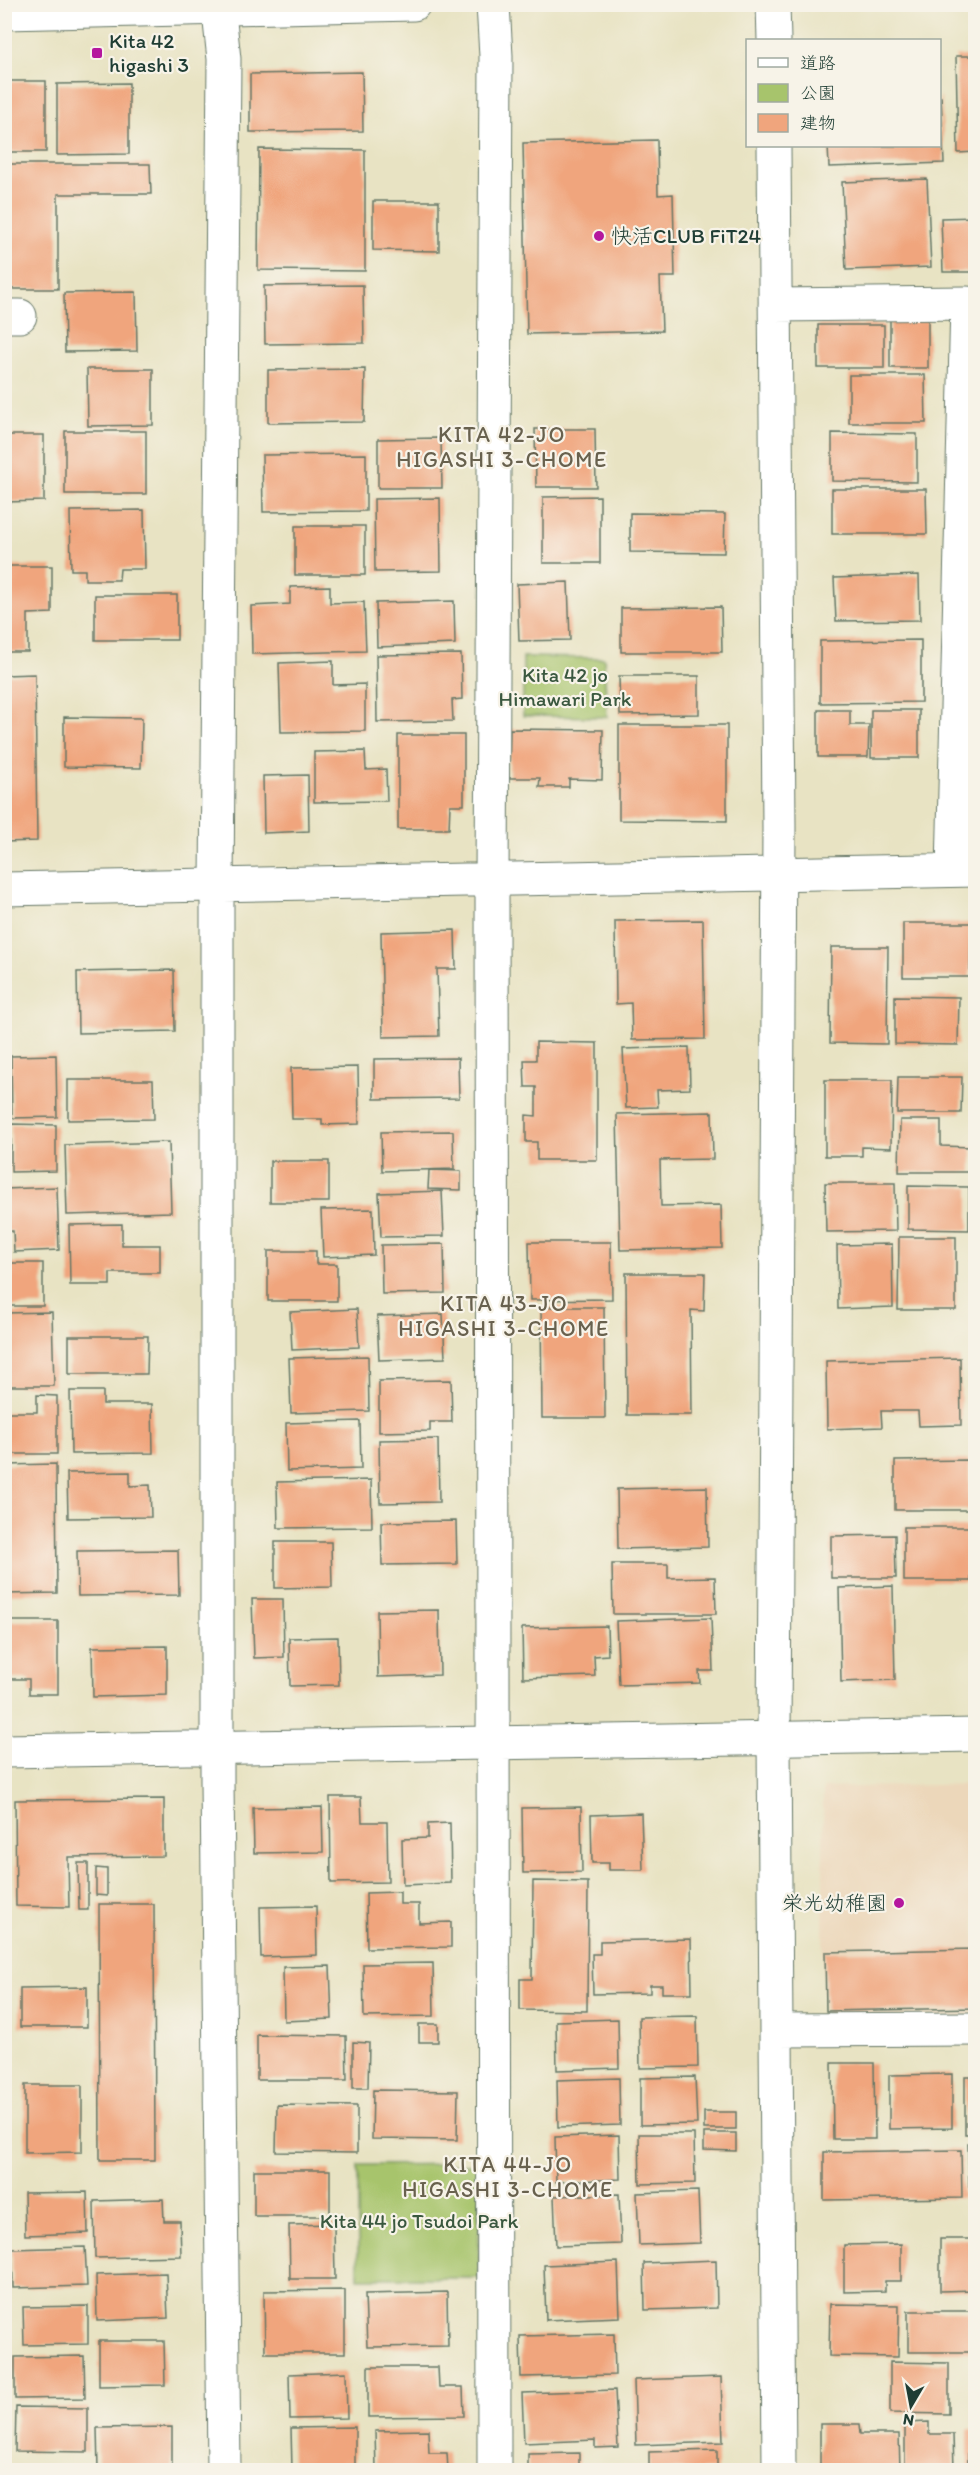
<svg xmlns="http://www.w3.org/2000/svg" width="980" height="2475" viewBox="0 0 980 2475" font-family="Itim,'Klee One',sans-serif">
	<rect width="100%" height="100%" fill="#f7f3e8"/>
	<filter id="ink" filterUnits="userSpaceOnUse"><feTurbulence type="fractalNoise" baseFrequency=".0167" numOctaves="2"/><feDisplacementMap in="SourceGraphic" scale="12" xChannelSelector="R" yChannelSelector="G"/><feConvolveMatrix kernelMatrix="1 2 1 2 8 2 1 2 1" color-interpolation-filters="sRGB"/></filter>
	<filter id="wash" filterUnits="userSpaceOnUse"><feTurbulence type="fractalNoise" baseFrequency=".008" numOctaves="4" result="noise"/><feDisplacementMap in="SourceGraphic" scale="24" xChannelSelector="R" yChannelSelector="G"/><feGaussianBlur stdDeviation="1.35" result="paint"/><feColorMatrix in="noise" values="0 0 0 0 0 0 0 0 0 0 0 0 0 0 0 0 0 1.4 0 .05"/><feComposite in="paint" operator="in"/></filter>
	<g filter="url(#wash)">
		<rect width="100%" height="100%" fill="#e8e3c3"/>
		<path fill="#ecd7ba" d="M975,1784V2018L823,2019V1788Z"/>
		<path fill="#a7c46c" stroke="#638050" stroke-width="1.5" d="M523,657L604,658L607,717L523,716Z
			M479,2164V2278H358V2165Z"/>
		<g id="blocks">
			<path fill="#f0a57d" d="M956,56H976V152L958,153Z
				M362,72L363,131L250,132V74Z
				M4,81H46V152H4Z
				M129,83V154L57,155V84Z
				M940,97H941L944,163L829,167L828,146H940Z
				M657,140L658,195L673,194L675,277H660L662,331L527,334L523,143Z
				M259,149L365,150V271L258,270Z
				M6,164H150L151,194H58V289H4Z
				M927,179L931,267L846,270L842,182Z
				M373,201H439V251L373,250Z
				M976,217V272H943L941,218Z
				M363,285L364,343L265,344L264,286Z
				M136,292L137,351L65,352L64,293Z
				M890,315L928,316V368H890Z
				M818,325H884V368H818Z
				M87,369H153V425L88,426Z
				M365,369L364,422L268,423V370Z
				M849,375H925L926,423H849Z
				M535,429H595L596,487H536Z
				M65,431H146V494H65Z
				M832,433L917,434V482L832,481Z
				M4,435H44V501L4,502Z
				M441,438L442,488H378V439Z
				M366,454V511L263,512L262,455Z
				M832,489H926L927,534H832Z
				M600,496V563H543V497Z
				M440,498L441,571L375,572L374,499Z
				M144,510L145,569H120L119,580H85V570H71L70,511Z
				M630,513L725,514L724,553L630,552Z
				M295,526H365V575H295Z
				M4,566H52V613L28,614V652H4Z
				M919,575L920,620L836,621L834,578Z
				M568,582L570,640L519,641L517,584Z
				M330,586V603L364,602L366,651L252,654L251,606L290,604V587Z
				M95,595H177V640H95Z
				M454,601L455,644L377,647L376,603Z
				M721,607L722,652H621V608Z
				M921,640V702L820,703V641Z
				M461,654L462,699L452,700L453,721L377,722L376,655Z
				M333,661V685L365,684V731L281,732L279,663Z
				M35,674L37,841L4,842V675Z
				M619,676H699V714L620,715Z
				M818,710H850V725H869L868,757H818Z
				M871,710H919V758H871Z
				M64,717L142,718L141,768L64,767Z
				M619,725H727V821L619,820Z
				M510,729L603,730L602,780L569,779V787H539L540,778H509Z
				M398,735H464V805H450L449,829H398Z
				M365,751L366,770L386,769L387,801L314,802V752Z
				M308,775L309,831L264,833L263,776Z
				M703,920L705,1039L632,1040L631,1003L616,1004L615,921Z
				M903,923H971L970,977H903Z
				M455,930L456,969H437L439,1036L383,1037L381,932Z
				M831,947H888L887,1044L830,1043Z
				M174,970L175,1031L78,1033L77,972Z
				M895,996L959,997L958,1045L895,1044Z
				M536,1042L597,1043V1160H537V1142H526V1115L536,1116V1087H525L524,1060H536Z
				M689,1047L690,1089L657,1090L658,1107L626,1108L623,1049Z
				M56,1055L57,1117L12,1118L11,1056Z
				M458,1058L459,1098L374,1099V1059Z
				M358,1067L359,1124L322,1125V1119H292L291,1068Z
				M898,1077H962L961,1113H897Z
				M68,1080H153L154,1119L68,1120Z
				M825,1080H892L891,1148L862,1147V1156H825Z
				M712,1112L713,1159L660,1160L661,1206L721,1205L722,1248L620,1250L617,1114Z
				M900,1120H941V1146L972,1147V1172H899Z
				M11,1124L56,1125V1171L11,1172Z
				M453,1131L454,1169L382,1171L381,1132Z
				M169,1142L171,1212L67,1215L65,1145Z
				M270,1161H329V1202H270Z
				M429,1170L461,1171V1190L428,1189Z
				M825,1183H895L896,1231L826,1232Z
				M908,1186L969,1187V1230L908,1229Z
				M57,1187L59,1250L14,1252L13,1231H4V1189Z
				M442,1191L444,1236L381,1237L379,1193Z
				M373,1209L374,1255L323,1257L321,1210Z
				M122,1224V1245H160V1273H110V1285H70L69,1225Z
				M899,1237H956V1310H898Z
				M529,1242H611L612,1299L530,1300Z
				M444,1244L445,1293L382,1294L381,1245Z
				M892,1244L893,1307L838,1309L837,1245Z
				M268,1251H316V1264H337V1301H268Z
				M4,1263H43V1306H4Z
				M626,1273H705L704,1311L691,1310L692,1415H627Z
				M541,1307H604L605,1418H542Z
				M357,1309L359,1347L292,1350L290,1312Z
				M52,1312L54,1386H4V1313Z
				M443,1314L445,1358L379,1360L377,1316Z
				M69,1336H148L147,1374H69Z
				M368,1356L369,1411L291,1413L289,1358Z
				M960,1358L961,1425L919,1426L918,1411H881L882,1427L827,1429L826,1361Z
				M451,1380L452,1422H430V1431L379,1432V1381Z
				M70,1391H103V1404H152L153,1453L71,1454Z
				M37,1395L57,1396V1454H5V1412H37Z
				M360,1421L361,1469L287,1471L286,1423Z
				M438,1439L439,1502L380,1503L379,1440Z
				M969,1460L970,1510H895V1461Z
				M56,1464L57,1593L4,1594V1465Z
				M130,1472V1486L150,1485L151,1517L68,1518L67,1473Z
				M371,1480L372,1527L278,1528L277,1482Z
				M707,1487L708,1547L618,1549L617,1489Z
				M456,1521L457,1564L382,1565L381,1522Z
				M904,1527H971V1581H904Z
				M895,1535L896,1578H831V1536Z
				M275,1542H331L332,1587L275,1588Z
				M178,1550L179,1595L78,1596L77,1551Z
				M612,1564H668V1578L715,1577L716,1614H613Z
				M893,1586L895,1680L841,1682L839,1588Z
				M252,1599H283L284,1657L254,1658Z
				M439,1610L440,1675L378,1677L377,1611Z
				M711,1618L713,1671H699L700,1683L619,1685L616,1621Z
				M4,1621H58V1694H29V1679H4Z
				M607,1626L608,1655L594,1656L595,1676L523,1678L522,1628Z
				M338,1637L339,1685L290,1686L289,1638Z
				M167,1646V1695L93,1697L92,1647Z
				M330,1797H361L362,1822H387L388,1882L331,1883Z
				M164,1799V1856L68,1857L69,1907L16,1906L15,1800Z
				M322,1807L323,1852L254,1853L253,1808Z
				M581,1807L582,1872L523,1873L522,1808Z
				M641,1813L643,1870H609V1863H592L591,1815Z
				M450,1823L451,1883L403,1885L402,1839L428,1838V1824Z
				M78,1863H88V1910H79Z
				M96,1868L107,1869V1896L96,1895Z
				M533,1881L588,1882L587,2011L520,2010V1979H532Z
				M400,1892V1904H419V1923L451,1922V1947L367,1948L366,1893Z
				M99,1904H154L155,2160H100Z
				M316,1906L317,1955L261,1957L260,1907Z
				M691,1939L692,1993H662V1985H650V1993L593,1994L592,1954H600V1941Z
				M976,1949V2008L826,2011L825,1952Z
				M433,1963L434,2016L364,2017L363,1964Z
				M330,1966L332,2019L284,2021L283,1967Z
				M87,1987V2027H20V1988Z
				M697,2016L698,2067L640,2068L639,2017Z
				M618,2019L619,2068L557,2070L556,2021Z
				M419,2024H438V2042H419Z
				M257,2035L346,2036L347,2080H257Z
				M353,2042L369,2043L368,2088H353Z
				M832,2063H874L875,2139H833Z
				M952,2074V2128L889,2129V2075Z
				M695,2077L697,2124L640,2125V2078Z
				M965,2077H976V2134H965Z
				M619,2078L620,2125L558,2127L557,2080Z
				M25,2085H82V2152L25,2153Z
				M373,2090L458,2091L457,2140L372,2139Z
				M277,2105L357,2106V2153L276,2152Z
				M704,2112H736V2129H704Z
				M704,2133H736V2151L704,2150Z
				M639,2134H694L695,2183L640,2184Z
				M619,2135L620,2179L556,2182L555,2137Z
				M968,2143H976V2187H969Z
				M961,2150L962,2198L824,2200V2152Z
				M254,2170H330V2216H254Z
				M698,2191L700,2243L639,2245L637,2193Z
				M87,2192L88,2233L25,2235L24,2193Z
				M619,2194L621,2244L556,2246L554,2196Z
				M163,2199L164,2221H180L181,2256L95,2258L94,2201Z
				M334,2224L335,2279H290L289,2225Z
				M940,2239H976V2290L940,2291Z
				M901,2244V2281H885V2291L844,2292V2245Z
				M85,2247L87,2286L13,2288L12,2249Z
				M716,2260L717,2308L645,2310L644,2263Z
				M618,2262L620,2317L546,2320L544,2265Z
				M166,2273L168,2318L97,2321L96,2275Z
				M345,2290V2353H265L264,2291Z
				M447,2292L448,2346L367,2347L365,2294Z
				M830,2304L899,2305L898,2357L829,2356Z
				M88,2306V2344L24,2345L23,2307Z
				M908,2311H971V2352H908Z
				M614,2334L615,2375L521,2377L520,2336Z
				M99,2341H164L165,2385L99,2386Z
				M84,2356L85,2398L15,2399V2357Z
				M890,2362L949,2363V2414L890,2413Z
				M368,2367H438L439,2387H463L464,2416L368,2417Z
				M346,2372L347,2418L290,2419L289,2374Z
				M721,2377L723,2442L636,2445L634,2380Z
				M615,2390L618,2447L595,2448V2440L524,2443L522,2393Z
				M16,2407L88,2408V2452L15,2451Z
				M929,2422V2434H953L954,2470H905V2423Z
				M820,2424H859L860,2434H899L900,2470H820Z
				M172,2427V2470H98L97,2428Z
				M355,2427V2470H292L291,2428Z
				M968,2429H976V2470H968Z
				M428,2430L429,2453H447L448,2470H376L375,2431Z
				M717,2450V2470H649V2452Z
				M579,2453V2470H528V2454Z"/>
		</g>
	</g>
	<g filter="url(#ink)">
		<use href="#blocks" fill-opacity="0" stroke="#657766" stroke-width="1.5"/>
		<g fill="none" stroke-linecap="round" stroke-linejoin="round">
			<g stroke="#657766" stroke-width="35">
				<path id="minor" d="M218,4L224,59L217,885V1781L224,2470
					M493,4L496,56L492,880L494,2470
					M773,4L774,40
					M774,146L779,828L774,1738L779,2470
					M775,305L967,303L953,870
					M4,316H20
					M4,889L976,870
					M4,1751L976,1735
					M777,2030L976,2029"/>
			</g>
			<g stroke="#657766" stroke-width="35">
				<path id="major" d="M4,13L414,4"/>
			</g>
			<use href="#minor" stroke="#fff" stroke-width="33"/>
			<use href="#major" stroke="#fff" stroke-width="33"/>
		</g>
	</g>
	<g fill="#b5179e" stroke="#f7f3e8" stroke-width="2">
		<rect x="91" y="47" width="12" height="12" rx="3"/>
		<circle cx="599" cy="236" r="6"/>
		<circle cx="899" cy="1903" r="6"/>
	</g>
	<g text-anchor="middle" stroke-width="4.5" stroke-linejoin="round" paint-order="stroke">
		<g font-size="21" fill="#1f3d34" stroke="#f7f3e8" text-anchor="start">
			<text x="109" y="48">Kita 42<tspan x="109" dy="24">higashi 3</tspan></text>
			<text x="611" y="243">快活CLUB FiT24</text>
			<text x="887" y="1910" text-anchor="end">栄光幼稚園</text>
		</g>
		<g font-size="21" fill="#3a583f" stroke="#f7f3e8">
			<text x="565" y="682">Kita 42 jo<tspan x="565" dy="24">Himawari Park</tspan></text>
			<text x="419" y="2228">Kita 44 jo Tsudoi Park</text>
		</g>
		<g font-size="22" letter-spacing="1.5" fill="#68614e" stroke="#f7f3e8">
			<text x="502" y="442">KITA 42-JO<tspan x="502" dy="25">HIGASHI 3-CHOME</tspan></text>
			<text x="504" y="1311">KITA 43-JO<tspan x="504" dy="25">HIGASHI 3-CHOME</tspan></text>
			<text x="508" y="2172">KITA 44-JO<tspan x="508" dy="25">HIGASHI 3-CHOME</tspan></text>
		</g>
	</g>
	<rect width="980" height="2475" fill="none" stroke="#f7f3e8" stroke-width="24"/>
	<rect x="746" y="39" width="195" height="108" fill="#f7f3e8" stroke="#a1aaa0" stroke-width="1.5"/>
	<rect x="758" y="58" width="30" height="9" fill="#ffffff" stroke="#a1aaa0" stroke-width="1.5"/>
	<text x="800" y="69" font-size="18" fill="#1f3d34">道路</text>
	<rect x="758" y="84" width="30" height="18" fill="#a7c46c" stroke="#a1aaa0" stroke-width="1.5"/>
	<text x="800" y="99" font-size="18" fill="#1f3d34">公園</text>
	<rect x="758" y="114" width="30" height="18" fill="#f0a57d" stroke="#a1aaa0" stroke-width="1.5"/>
	<text x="800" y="129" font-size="18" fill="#1f3d34">建物</text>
	<g transform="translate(911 2406) rotate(190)" stroke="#f7f3e8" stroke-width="4.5" paint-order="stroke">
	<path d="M0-4.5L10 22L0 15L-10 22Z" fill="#1f3d34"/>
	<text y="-9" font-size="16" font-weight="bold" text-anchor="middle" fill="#1f3d34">N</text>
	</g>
</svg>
